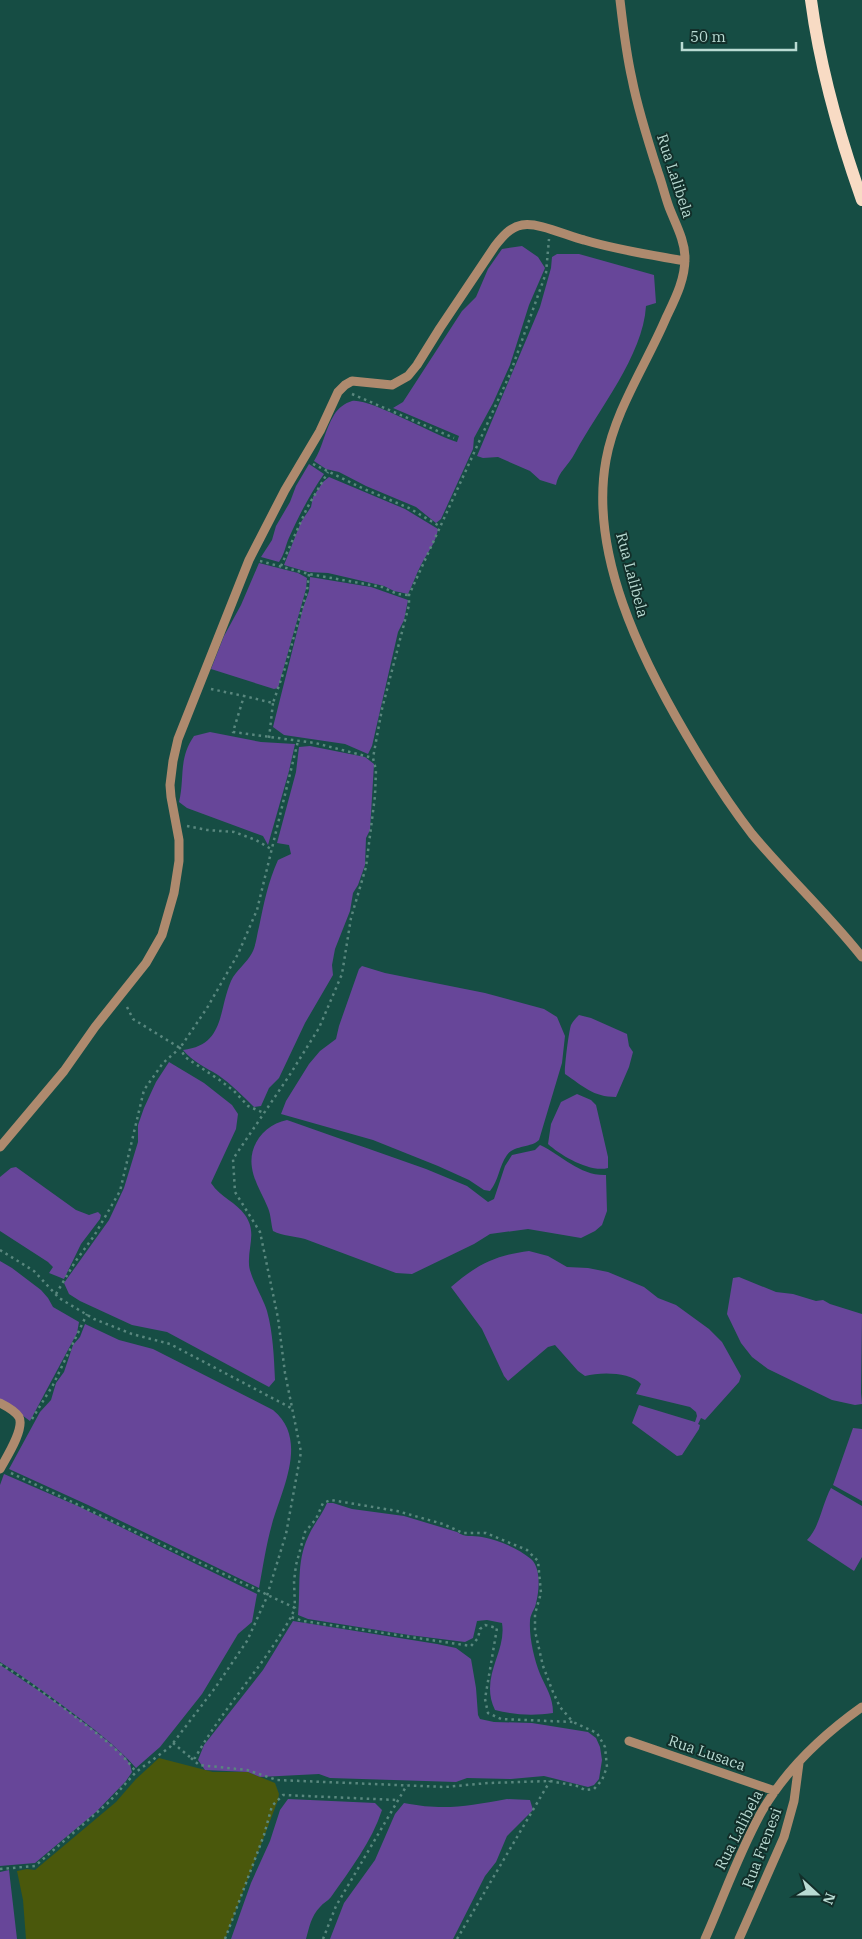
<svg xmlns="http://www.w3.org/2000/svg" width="862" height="1939" viewBox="0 0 862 1939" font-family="'IBM Plex Serif',serif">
	<rect width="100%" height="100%" fill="#164d44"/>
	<path fill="#4a580c" d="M159,1758L213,1772H248L275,1783L279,1794L278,1800L225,1939H26L23,1900L17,1871L27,1869L35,1870L116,1802L136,1779Z"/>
	<path fill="#674699" d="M522,246L538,257L545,268L529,305L510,365L493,403L474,438L473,449L441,519L436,523L416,507L366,486L339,472L326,469L314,461C323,447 325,429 334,415C338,408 345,403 352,401C370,398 435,436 457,442L459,436L393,408L403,402L462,311L476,297L488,269L502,249Z
		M557,254H579L654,275L656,303L646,306C643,356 598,410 575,453C569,465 558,472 556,485L540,480L530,471L498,457L483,458L477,456L540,307L551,268L552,257Z
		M309,464L324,474C310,494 298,517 288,540C285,548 284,555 279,562L261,557L272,540L276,526L290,502L296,486Z
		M329,477L405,509L438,529C436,543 427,553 421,565C416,574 413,584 408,594L394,591L384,586L328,573L308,572L284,565L301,522L311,507L313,497L323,482Z
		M259,563L298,573L307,578L306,589L278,688L274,689L211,669L224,636L241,605Z
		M310,577L371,587L408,600L404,620L398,632L372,746L368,754L345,744L284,735L273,727L303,608L309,591Z
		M210,732L261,742L295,744L289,771L268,845L263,836L187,808L179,802C185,778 178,759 194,736Z
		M310,746L365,757L374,764L370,830L366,838L365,865L358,885L353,893L350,911L335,949L332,965L333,975L305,1023L279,1078L269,1088L261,1106L254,1107C242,1095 231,1084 218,1075C205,1067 193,1062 183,1050C225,1045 218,1011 231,981C236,970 247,963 252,953C256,946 257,934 259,927C264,903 268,882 278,860L291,854L289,845L277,843L296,772L299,747Z
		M362,966L385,973L485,993L544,1009L557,1017L565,1036L562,1063L539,1140C531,1148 514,1145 507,1155C499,1166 499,1180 490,1191L484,1190L469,1180L438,1166L373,1140L281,1114L286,1101L309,1064L320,1051L336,1039L339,1026L359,969Z
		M579,1015L591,1018L627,1034L629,1046L633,1052L629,1067L616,1097C593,1097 583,1086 565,1074C564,1069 569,1030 571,1025C573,1021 576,1018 579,1015Z
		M169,1062L204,1083L232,1105L238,1114L236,1129L211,1183C221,1198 236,1202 245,1215C257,1232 248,1246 249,1264C249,1275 263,1298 267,1311C273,1333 274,1357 275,1380L269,1387L167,1332L132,1325L80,1301L69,1294L64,1283L109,1220L124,1188L138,1142V1125L144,1108L156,1082Z
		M577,1094L591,1100L596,1105L608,1157V1168C590,1173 560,1155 548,1144L551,1124L561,1102Z
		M287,1120L426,1169L467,1186L488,1202L494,1199L505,1166L512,1155L535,1150L540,1145C563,1156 580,1176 606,1175L607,1211L602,1225L595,1231L581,1238L528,1229L490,1234L474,1244L412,1274L396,1273L305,1239C294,1236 283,1236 273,1231C271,1224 271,1215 268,1208C263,1195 254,1182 252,1168C248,1145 265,1124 287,1120Z
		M16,1167L76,1210L89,1215L98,1212L101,1215L100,1219L81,1244L64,1279L49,1273L53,1267L48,1262L0,1231V1177L11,1168Z
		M529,1251L548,1256L567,1267L588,1268L608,1272L644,1287L658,1298L676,1305L709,1329L722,1342L741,1376L739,1382L705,1420L701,1418L698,1424L700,1425L699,1429L682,1455L677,1456L632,1423L639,1405L695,1422L697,1416L696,1412L690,1407L636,1394L641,1384C630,1372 601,1372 585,1376L578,1371L555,1345L548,1347L508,1381L504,1376L482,1329L451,1287C476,1265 496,1255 529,1251Z
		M0,1261L12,1268L41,1290L48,1298L53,1307L79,1322L77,1333L30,1421L0,1399Z
		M739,1277L776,1292L793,1294L816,1301L823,1300L830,1304L862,1314L861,1393L862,1404L855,1405L832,1400L768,1369L752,1357L741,1343L727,1314L733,1278Z
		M85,1324L119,1340L153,1349L273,1410C309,1439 282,1489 272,1524C266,1545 263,1567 259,1588L88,1505L9,1469L40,1412L51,1400L56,1383L64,1372L73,1345L80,1337Z
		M853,1428L862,1429V1501L833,1485Z
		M4,1474L80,1507L257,1594L252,1622L238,1634L202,1694L160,1747L136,1768C115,1744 91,1727 66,1708C44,1692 23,1676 0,1662V1485Z
		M831,1488L862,1506V1557L854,1571L807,1540C820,1527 822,1504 831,1488Z
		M327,1503H333L352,1509L404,1516L457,1532C465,1538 472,1535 482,1537C498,1540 518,1548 531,1559C542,1569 539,1594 535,1607C533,1611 530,1616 530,1621C529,1637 534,1659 540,1674C546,1688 553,1697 553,1713C533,1716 515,1715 495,1710C479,1677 507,1652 502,1623L487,1620L477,1621L473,1638L465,1642L409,1635L308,1619L298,1615C301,1588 296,1563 308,1537C313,1525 322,1515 327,1503Z
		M293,1621L437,1644L456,1648L471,1659L476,1688L478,1715L480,1719L494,1722L532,1723L588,1732L596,1738L600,1747L602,1760L599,1779L594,1785L588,1787L544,1776L511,1779L467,1778L456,1782L330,1778L319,1774L260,1777L248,1772L205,1770L198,1760L204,1745L263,1670Z
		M0,1665C23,1680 121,1744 130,1764C131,1767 131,1770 132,1772L126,1781L96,1812L35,1863L0,1866Z
		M288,1799L375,1803L382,1810C372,1841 350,1870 331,1897C328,1901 323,1903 320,1907C311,1916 309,1928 306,1939H231L251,1883L270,1841L280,1810Z
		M507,1799L530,1800L533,1810L507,1836L496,1862L485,1876L453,1939H330L344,1903L375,1860L395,1814L404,1803C445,1811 467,1806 507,1799Z
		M9,1870L17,1939H0V1872Z"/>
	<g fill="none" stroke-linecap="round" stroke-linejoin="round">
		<path stroke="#59877e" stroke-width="2.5" stroke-dasharray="2.5 4" stroke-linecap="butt" d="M352,394L454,438
			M313,464L364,489L409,508L441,527
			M260,561L309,574L382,587L397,594L409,595
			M281,566L307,508L328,472
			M309,574L307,591L285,668L273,703L244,696L233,732L315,743L373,758
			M211,689L244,696
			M269,738L273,703
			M187,826L207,830L234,832L256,840L271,849
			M127,1007L133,1019L180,1048L207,1008L238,954L257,910L298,741
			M0,1250L34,1271L59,1298L94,1319L132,1334L170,1344L293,1409
			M56,1294L75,1262L94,1236L120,1191L144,1090L163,1063L180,1048L185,1057L221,1081L234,1091L248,1106L264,1113
			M32,1419L53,1385L87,1314
			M11,1473L295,1608L291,1617L303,1621L471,1646L478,1638L480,1629L485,1625L497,1628L485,1699L488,1713L501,1719L573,1722L560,1707L553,1692L543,1666L535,1631V1614L541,1593L538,1561L527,1550L486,1533H463L443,1524L397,1511L331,1500L323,1503L316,1519L305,1532L296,1565L294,1581L295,1608
			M0,1664C26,1679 49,1697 73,1715C96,1733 119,1749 136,1772
			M173,1743L191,1758H195C223,1708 263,1667 291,1617
			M191,1758L199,1765L247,1770L277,1780L445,1787L488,1783L550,1781L577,1786L585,1790L594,1789L602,1780L607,1767L605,1747L597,1733L573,1722
			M0,1869L35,1866L109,1802L136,1772L170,1747L215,1688L247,1641L266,1599L286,1534L301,1452L285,1373L278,1318L260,1232L235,1192L233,1159L289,1076L319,1028L342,974L351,918L366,867L375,796L376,770L373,758L377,736L382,709L409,605V595L510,374L546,273L549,239
			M225,1939L264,1835L272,1806L283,1795L397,1800
			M323,1939L336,1906L407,1785
			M457,1939L550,1781"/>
		<path stroke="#ae8a6e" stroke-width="9" d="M620,0C623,26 626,53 632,79C638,110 648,141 658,172C662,183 665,196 669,207C675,223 685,240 685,258C685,280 675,299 666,318C646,365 615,410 606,460C589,554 641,658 687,736C707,770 728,803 752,834C787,876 828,914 862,957
			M0,1147L64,1071L95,1027L146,963L162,935L174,893L179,861V840L171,797L170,785L173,761L178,739L249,560L285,490L320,431L338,392L345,385L352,381L392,385L408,376L417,365L440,328L495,246C502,237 510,227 522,225C539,222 567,236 584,240C617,250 652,255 685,261
			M0,1403C6,1406 15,1411 19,1417C25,1429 6,1458 0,1469
			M629,1741L775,1791
			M705,1939C724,1896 739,1852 762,1811C786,1770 824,1734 862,1707
			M739,1939L784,1837L794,1801L799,1763"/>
		<path stroke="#f8dbc4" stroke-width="12" d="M811,0C820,68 839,135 862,200"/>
	</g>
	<g text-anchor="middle" stroke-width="4" stroke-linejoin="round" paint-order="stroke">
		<g font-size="15" fill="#b9dbd3" stroke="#122f2a">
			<text transform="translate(675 176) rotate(72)" y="5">Rua Lalibela</text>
			<text transform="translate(632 575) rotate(75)" y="5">Rua Lalibela</text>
			<text transform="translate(707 1753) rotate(19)" y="5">Rua Lusaca</text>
			<text transform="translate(739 1830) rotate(-63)" y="5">Rua Lalibela</text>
			<text transform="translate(762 1848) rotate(-69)" y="5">Rua Frenesi</text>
		</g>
	</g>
	<g transform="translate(817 1894) rotate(111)" stroke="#122f2a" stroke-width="4" paint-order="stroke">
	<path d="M0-4L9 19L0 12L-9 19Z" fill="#b9dbd3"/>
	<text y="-8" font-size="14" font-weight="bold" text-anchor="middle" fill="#b9dbd3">N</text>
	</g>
	<path d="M682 42v8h114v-8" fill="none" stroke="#b9dbd3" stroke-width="2.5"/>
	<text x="690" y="42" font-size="15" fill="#b9dbd3" stroke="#122f2a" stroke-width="4" paint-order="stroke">50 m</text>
</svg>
